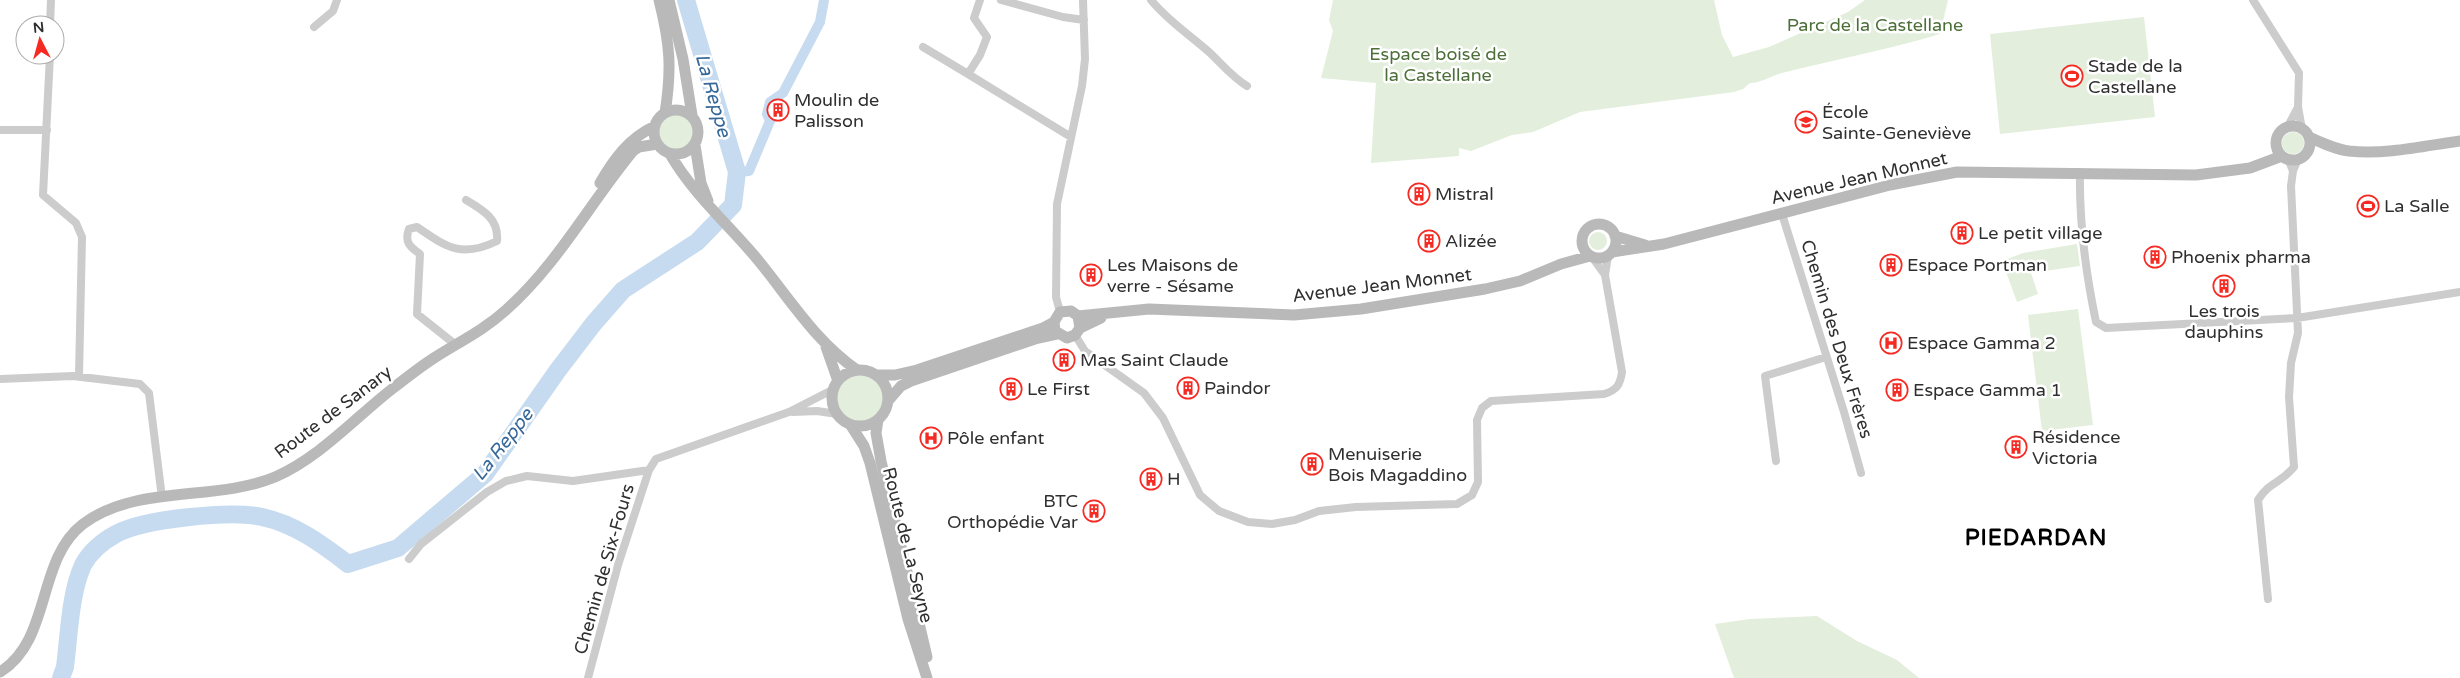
<svg xmlns="http://www.w3.org/2000/svg" width="2460" height="678" viewBox="0 0 2460 678" font-family="'Varela Round',sans-serif">
	<rect width="100%" height="100%" fill="#fff"/>
	<path fill="#e3eedc" d="M1333,0H1714L1722,35L1733,57L1769,47L1848,12L1865,0H1948L1940,34C1890,49 1838,59 1786,72C1774,74 1762,83 1750,83L1743,89L1734,92L1580,112L1533,132L1512,135L1471,151L1459,148V156L1371,163L1376,83L1321,78L1333,31L1329,20Z
		M2144,17L2155,117L2000,134L1990,34Z
		M654 132a22 22 0 1 1 44 0a22 22 0 1 1-44 0Z
		M2282 143a11 11 0 1 1 22 0a11 11 0 1 1-22 0Z
		M1589 241a9 9 0 1 1 18 0a9 9 0 1 1-18 0Z
		M2077,244L2080,266L2031,273L2038,294L2017,302L2002,261L2023,253Z
		M2078,309L2093,425L2042,431L2028,315Z
		M832 398a28 28 0 1 1 56 0a28 28 0 1 1-56 0Z
		M1817,616L1857,641L1897,660L1919,678H1734L1715,624L1750,619Z"/>
	<g fill="none" stroke-linecap="round" stroke-linejoin="round">
		<path stroke="#c6dbef" stroke-width="10" d="M737,172L749,171L770,121L767,114L770,102L783,93L820,22L824,0"/>
		<path stroke="#c6dbef" stroke-width="18" d="M61,678L65,667C69,636 70,593 83,565C90,552 103,541 116,534C143,519 231,510 262,517C295,524 322,544 348,564L398,548L485,474L558,370L594,323L623,290L697,242L733,205L737,172L686,0"/>
		<path stroke="#ccc" stroke-width="8" d="M980,0L974,18L987,37L980,55L968,74L1071,137
			M1001,0L1063,17L1084,20
			M1151,0C1168,21 1190,35 1209,52C1222,64 1232,77 1247,86
			M2253,0L2299,73L2298,107L2302,129
			M50,25L51,0
			M314,27L333,11L337,0
			M923,47L968,74
			M50,55L43,195L76,223L82,237L79,376
			M2288,126L2298,107
			M0,130H47
			M2288,159L2293,171
			M2080,172C2079,221 2086,274 2096,322L2106,328L2297,318L2460,292
			M1782,214L1844,412L1861,473
			M1592,257L1605,275
			M1060,312L1056,297L1057,204L1082,86L1085,59L1083,0
			M1075,335L1085,351L1144,393L1163,418L1200,495L1219,511L1248,522L1272,524L1295,520L1319,511L1356,507L1457,504L1472,495L1478,482L1477,420L1482,408L1491,401L1604,394C1617,390 1620,385 1622,372L1605,275L1608,256
			M456,345L417,314L420,254C410,247 404,242 409,229L417,227C445,246 461,259 497,241C499,219 483,210 466,200
			M0,379L73,376L140,384L149,393L162,498
			M793,412L817,411L837,414
			M1776,461L1765,376L1826,357
			M409,559L421,544L487,492L506,481L527,476L573,481L649,470
			M2268,599L2258,500C2270,481 2280,484 2294,467L2289,397L2291,363L2298,333L2291,186L2293,171L2298,159
			M588,678L618,565L649,470L656,459L789,412L834,389"/>
		<path stroke="#b9b9b9" stroke-width="11" d="M659,0C670,44 672,68 665,113
			M669,0L683,59L692,115
			M654 132a22 22 0 1 1 44 0a22 22 0 1 1-44 0Z
			M2276 143a17 17 0 1 1 34 0a17 17 0 1 1-34 0Z
			M2309,137C2322,143 2335,149 2349,151C2385,155 2424,146 2460,141
			M695,145L701,183L708,201
			M670,154C693,194 729,225 758,260C789,298 816,342 857,370
			M600,183C614,159 629,138 655,126
			M1582 241a17 17 0 1 1 34 0a17 17 0 1 1-34 0Z
			M1615,236L1645,245
			M1612,252L1664,244L1890,185L1957,172L2196,175L2250,168L2282,156
			M1078,316L1149,309L1294,315L1361,309L1485,289L1520,281L1561,264L1590,256
			M1080,328L1078,316L1071,311L1060,312L1054,322L1055,331L1067,338L1075,335L1080,328L1101,318
			M826,347L838,381
			M832 398a28 28 0 1 1 56 0a28 28 0 1 1-56 0Z
			M876,375H895L917,370L1043,328L1054,322
			M888,401L901,386L911,381L1035,339L1058,334
			M878,420L876,433L881,461L927,657
			M850,424L864,446L870,463L908,619L927,678
			M0,672C52,640 36,560 83,524C136,484 215,502 275,477C319,458 355,418 392,389C406,378 420,367 434,358C459,342 484,330 506,310C557,265 590,203 633,151L639,147L657,144"/>
	</g>
	<defs>
		<g id="stadium-ring" transform="scale(1.125)"><circle r="9.5" fill="#fff" stroke="#f52a22" stroke-width="1.5"/><path d="M0-5a6.5 5 0 1 0 0 10a6.5 5 0 1 0 0-10ZM-3.5-1.8h7v3.6h-7Z" fill="#f52a22"/></g>
		<g id="building-ring" transform="scale(1.125)"><circle r="9.5" fill="#fff" stroke="#f52a22" stroke-width="1.5"/><path d="M-4-6H4V6H1V3H-1V6H-4ZM-2.5-4.3h1.7v1.8h-1.7ZM.8-4.3h1.7v1.8H.8ZM-2.5-1h1.7V.8h-1.7ZM.8-1h1.7V.8H.8Z" fill="#f52a22"/></g>
		<g id="school-ring" transform="scale(1.125)"><circle r="9.5" fill="#fff" stroke="#f52a22" stroke-width="1.5"/><path d="M0-5L7-2L0 1L-7-2ZM-4 1L0 2.5L4 1V4Q0 6-4 4Z" fill="#f52a22"/></g>
		<g id="hospital-ring" transform="scale(1.125)"><circle r="9.5" fill="#fff" stroke="#f52a22" stroke-width="1.5"/><path d="M-5-5h3v3.5h4V-5h3V5h-3V1.5h-4V5h-3Z" fill="#f52a22"/></g>
	</defs>
	<g fill-rule="evenodd">
		<use href="#stadium-ring" x="2072" y="76"/>
		<use href="#building-ring" x="778" y="110"/>
		<use href="#school-ring" x="1806" y="122"/>
		<use href="#building-ring" x="1419" y="194"/>
		<use href="#stadium-ring" x="2368" y="206"/>
		<use href="#building-ring" x="1962" y="233"/>
		<use href="#building-ring" x="1429" y="241"/>
		<use href="#building-ring" x="2155" y="257"/>
		<use href="#building-ring" x="1891" y="265"/>
		<use href="#building-ring" x="1091" y="275"/>
		<use href="#building-ring" x="2224" y="286"/>
		<use href="#hospital-ring" x="1891" y="343"/>
		<use href="#building-ring" x="1064" y="360"/>
		<use href="#building-ring" x="1188" y="388"/>
		<use href="#building-ring" x="1011" y="389"/>
		<use href="#building-ring" x="1897" y="390"/>
		<use href="#hospital-ring" x="931" y="438"/>
		<use href="#building-ring" x="2016" y="447"/>
		<use href="#building-ring" x="1312" y="464"/>
		<use href="#building-ring" x="1151" y="479"/>
		<use href="#building-ring" x="1094" y="511"/>
	</g>
	<g text-anchor="middle" stroke-width="5" stroke-linejoin="round" paint-order="stroke">
		<g font-size="18" fill="#4c6f38" stroke="#fff">
			<text x="1875" y="31">Parc de la Castellane</text>
			<text x="1438" y="60">Espace boisé de<tspan x="1438" dy="21">la Castellane</tspan></text>
		</g>
		<g font-size="18" fill="#2f2f2f" stroke="#fff" text-anchor="start">
			<text x="2088" y="72">Stade de la<tspan x="2088" dy="21">Castellane</tspan></text>
			<text x="794" y="106">Moulin de<tspan x="794" dy="21">Palisson</tspan></text>
			<text x="1822" y="118">École<tspan x="1822" dy="21">Sainte-Geneviève</tspan></text>
			<text x="1435" y="200">Mistral</text>
			<text x="2384" y="212">La Salle</text>
			<text x="1978" y="239">Le petit village</text>
			<text x="1445" y="247">Alizée</text>
			<text x="2171" y="263">Phoenix pharma</text>
			<text x="1107" y="271">Les Maisons de<tspan x="1107" dy="21">verre - Sésame</tspan></text>
			<text x="1907" y="271">Espace Portman</text>
			<text x="2224" y="317" text-anchor="middle">Les trois<tspan x="2224" dy="21">dauphins</tspan></text>
			<text x="1907" y="349">Espace Gamma 2</text>
			<text x="1080" y="366">Mas Saint Claude</text>
			<text x="1204" y="394">Paindor</text>
			<text x="1027" y="395">Le First</text>
			<text x="1913" y="396">Espace Gamma 1</text>
			<text x="2032" y="443">Résidence<tspan x="2032" dy="21">Victoria</tspan></text>
			<text x="947" y="444">Pôle enfant</text>
			<text x="1328" y="460">Menuiserie<tspan x="1328" dy="21">Bois Magaddino</tspan></text>
			<text x="1167" y="485">H</text>
			<text x="1078" y="507" text-anchor="end">BTC<tspan x="1078" dy="21">Orthopédie Var</tspan></text>
		</g>
		<g font-size="18" fill="#2f2f2f" stroke="#fff">
			<text transform="translate(1859 178) rotate(-13)" y="6">Avenue Jean Monnet</text>
			<text transform="translate(1382 285) rotate(-7)" y="6">Avenue Jean Monnet</text>
			<text transform="translate(1837 339) rotate(73)" y="6">Chemin des Deux Frères</text>
			<text transform="translate(333 412) rotate(-37)" y="6">Route de Sanary</text>
			<text transform="translate(908 545) rotate(76)" y="6">Route de La Seyne</text>
			<text transform="translate(604 569) rotate(-74)" y="6">Chemin de Six-Fours</text>
		</g>
		<g font-size="19" font-style="italic" fill="#356799" stroke="#fff">
			<text transform="translate(714 95) rotate(74)" y="7">La Reppe</text>
			<text transform="translate(502 444) rotate(-52)" y="7">La Reppe</text>
		</g>
		<g font-size="22" font-weight="bold" letter-spacing="1" fill="#000" stroke="#fff">
			<text x="2036" y="545">PIEDARDAN</text>
		</g>
	</g>
	<g transform="translate(40 40) rotate(354)"><circle r="24" fill="#ffffff" stroke="#acacac"/>
	<path d="M0-4L9 19L0 12L-9 19Z" fill="#f52a22"/>
	<text y="-8" font-size="14" font-weight="bold" text-anchor="middle" fill="#2f2f2f">N</text>
	</g>
</svg>
